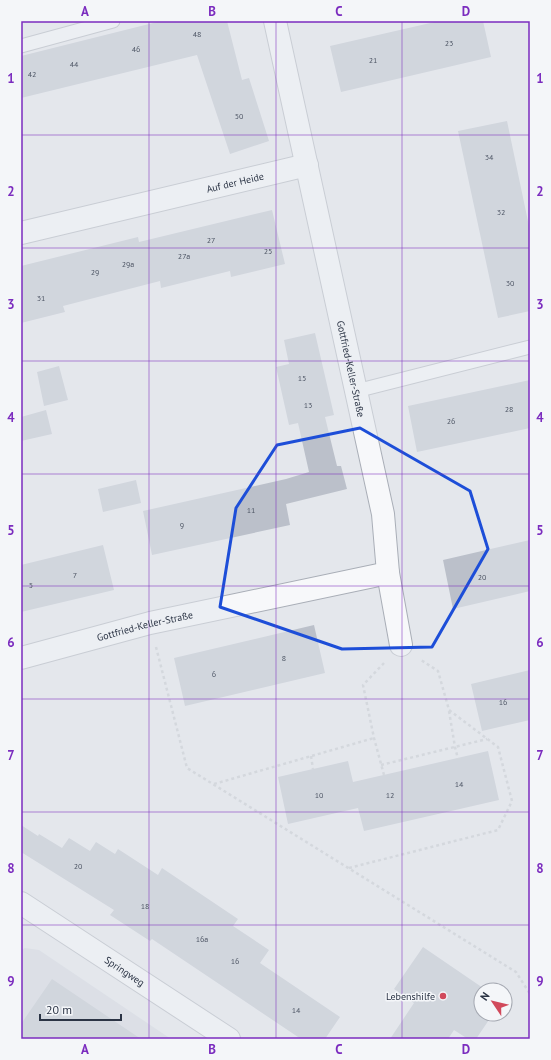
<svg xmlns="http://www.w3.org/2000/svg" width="551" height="1060" viewBox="0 0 551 1060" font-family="'PT Sans',sans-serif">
	<rect width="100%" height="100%" fill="#e4e7ec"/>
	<path fill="#d2d6de" d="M25,948L39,950L171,1039H21V950Z"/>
	<path fill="#bbc0ca" d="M161,21H227L242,80L249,78L269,141L230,154L197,55L21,98V56Z
		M439,21H483L491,57L341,92L330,46Z
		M507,121L530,231V311L498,318L458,131Z
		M272,210L285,264L231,277L230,271L161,288L160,281L63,306L65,312L21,323V266L138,237L139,242Z
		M315,333L334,415L325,417L337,466H341L347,489L286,504L290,525L152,555L143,511L286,479L309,472L298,423L289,425L276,367L289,364L284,340Z
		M59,366L68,400L44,406L37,372Z
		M530,380V428L417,452L408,406Z
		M46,410L52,434L21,441V417Z
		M136,480L141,503L103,512L98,489Z
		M530,540V591L453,609L443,560Z
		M103,545L114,590L21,612V565Z
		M314,625L325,673L185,706L174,658Z
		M530,670V720L482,731L471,684Z
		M488,751L499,800L364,831L358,808L288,824L278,777L348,761L353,782Z
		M21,825L38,836L39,834L62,848L69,838L90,851L96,842L115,854L118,849L158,875L162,868L238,919L233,926L269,950L260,963L340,1017L325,1039H301L152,939L150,941L110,915L114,910L21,852Z
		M423,947L486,990H481V1014H493L476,1039H468L454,1030L448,1039H390L414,1003L394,989Z
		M52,979L141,1039H21V1024Z"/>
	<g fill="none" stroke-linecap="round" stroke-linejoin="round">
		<g stroke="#a9aeb7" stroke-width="15">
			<path id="lane" d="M21,46L113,21
				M356,391L530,347"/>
		</g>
		<g stroke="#a9aeb7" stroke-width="24">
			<g id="street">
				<path id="s1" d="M275,21L383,514L388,573L401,645"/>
				<path id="s2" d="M21,233L307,165"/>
				<path id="s3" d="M21,658L150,623L388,573"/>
				<path id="s4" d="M21,903L229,1039"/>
			</g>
		</g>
		<path stroke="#c2c5cb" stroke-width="2.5" stroke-dasharray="3 3" stroke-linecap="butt" d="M156,647L187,768L516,972L530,994
			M449,711L455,747L458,759
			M311,756L313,769
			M381,765L487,739
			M384,775L374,738L363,685L384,663
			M214,784L374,738
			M349,868L498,830L512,801L498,747L449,710L438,671L421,660"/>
		<use href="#lane" stroke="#f7f8fa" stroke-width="13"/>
		<use href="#street" stroke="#f7f8fa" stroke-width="22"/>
	</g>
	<path d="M0 0H551V1060H0ZM360,428L470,491L488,549L432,647L342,649L220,607L236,508L277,445Z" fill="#e4e7ec" fill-opacity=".55" fill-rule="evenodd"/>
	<path fill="none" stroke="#1d4ed8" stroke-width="3" stroke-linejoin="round" d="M360,428L470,491L488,549L432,647L342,649L220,607L236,508L277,445Z"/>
	<path fill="none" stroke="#7b2cbf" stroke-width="1" stroke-opacity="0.55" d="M149,21V1039M276,21V1039M402,21V1039M21,135H530M21,248H530M21,361H530M21,474H530M21,586H530M21,699H530M21,812H530M21,925H530"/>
	<circle fill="#d1495b" stroke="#f4f6f9" stroke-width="1.5" cx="443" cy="996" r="4"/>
	<g text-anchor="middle" stroke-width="3" stroke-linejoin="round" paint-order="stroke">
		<g font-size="8" fill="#4f5766">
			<text x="197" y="37">48</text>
			<text x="449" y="46">23</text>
			<text x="136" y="52">46</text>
			<text x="373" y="63">21</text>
			<text x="74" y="67">44</text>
			<text x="32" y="77">42</text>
			<text x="239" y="119">50</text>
			<text x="489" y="160">34</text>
			<text x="501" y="215">32</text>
			<text x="211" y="243">27</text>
			<text x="268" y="254">25</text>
			<text x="184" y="259">27a</text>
			<text x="128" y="267">29a</text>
			<text x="95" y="275">29</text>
			<text x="510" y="286">30</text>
			<text x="41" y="301">31</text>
			<text x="302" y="381">15</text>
			<text x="308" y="408">13</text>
			<text x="509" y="412">28</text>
			<text x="451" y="424">26</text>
			<text x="251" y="513">11</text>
			<text x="182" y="528">9</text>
			<text x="75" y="578">7</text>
			<text x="482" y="580">20</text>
			<text x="31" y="588">5</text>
			<text x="284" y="661">8</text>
			<text x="214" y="677">6</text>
			<text x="503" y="705">16</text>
			<text x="459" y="787">14</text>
			<text x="319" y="798">10</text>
			<text x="390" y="798">12</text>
			<text x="78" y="869">20</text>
			<text x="145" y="909">18</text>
			<text x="202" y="942">16a</text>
			<text x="235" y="964">16</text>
			<text x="296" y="1013">14</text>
		</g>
		<g font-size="10" fill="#2b3445" stroke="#f4f6f9">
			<text dy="4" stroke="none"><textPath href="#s2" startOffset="220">Auf der Heide</textPath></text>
			<text dy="4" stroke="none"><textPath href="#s1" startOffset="356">Gottfried-Keller-Straße</textPath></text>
			<text dy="4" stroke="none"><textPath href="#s3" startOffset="128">Gottfried-Keller-Straße</textPath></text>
			<text dy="4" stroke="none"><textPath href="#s4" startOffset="124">Springweg</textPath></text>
		</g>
		<g font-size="10" fill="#2b3445" stroke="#f4f6f9" text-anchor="end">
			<text x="435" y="1000">Lebenshilfe</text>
		</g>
	</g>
	<rect width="551" height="1060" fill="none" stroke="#f4f6f9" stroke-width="44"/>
	<g transform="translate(493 1002) rotate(305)"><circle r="19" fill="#f4f6f9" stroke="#a4a8b1"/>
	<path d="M0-3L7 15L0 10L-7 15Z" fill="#d1495b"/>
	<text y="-6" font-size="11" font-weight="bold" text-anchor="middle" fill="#2b3445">N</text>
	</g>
	<path d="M40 1014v6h81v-6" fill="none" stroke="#2b3445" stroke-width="2"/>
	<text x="46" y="1014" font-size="12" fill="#2b3445" stroke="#f4f6f9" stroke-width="3" paint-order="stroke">20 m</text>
	<rect x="22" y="22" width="507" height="1016" fill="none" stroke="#7b2cbf" stroke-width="1.5"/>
	<g font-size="13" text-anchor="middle" font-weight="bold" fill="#7b2cbf">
		<text x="85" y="16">A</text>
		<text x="212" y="16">B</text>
		<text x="339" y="16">C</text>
		<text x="466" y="16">D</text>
		<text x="11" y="83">1</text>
		<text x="540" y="83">1</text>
		<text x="11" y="196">2</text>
		<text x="540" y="196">2</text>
		<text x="11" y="309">3</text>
		<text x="540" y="309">3</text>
		<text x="11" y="422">4</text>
		<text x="540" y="422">4</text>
		<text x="11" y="535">5</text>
		<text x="540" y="535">5</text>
		<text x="11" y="647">6</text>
		<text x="540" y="647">6</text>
		<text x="11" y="760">7</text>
		<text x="540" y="760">7</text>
		<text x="11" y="873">8</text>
		<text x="540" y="873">8</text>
		<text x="11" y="986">9</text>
		<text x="540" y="986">9</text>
		<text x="85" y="1054">A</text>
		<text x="212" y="1054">B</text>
		<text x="339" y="1054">C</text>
		<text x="466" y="1054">D</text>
	</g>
</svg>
